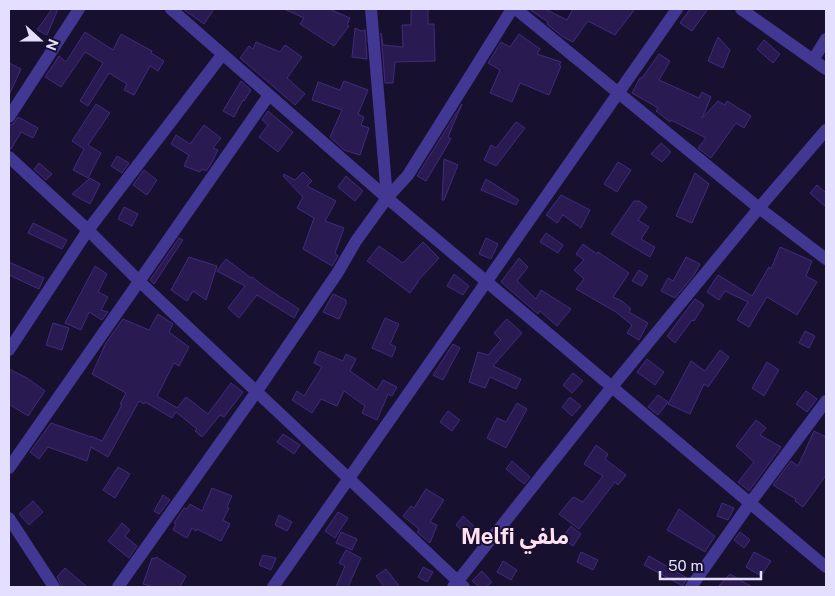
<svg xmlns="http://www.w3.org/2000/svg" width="835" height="596" viewBox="0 0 835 596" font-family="'Public Sans','Noto Sans Arabic',sans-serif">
	<rect width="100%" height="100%" fill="#18102f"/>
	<path fill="#2a1a52" stroke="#422a80" d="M52,9H58L47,35L37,30Z
		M183,9H214L204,24Z
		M284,9H329L350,18L347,25L349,26L334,46L300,24L304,18Z
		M411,9H428V24H434L435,61L395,62L393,83H385L381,33L383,45L403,47L402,25H411Z
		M529,9H545L567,20L573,9H635L615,35L588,21L573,42L563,37L547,24L548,22Z
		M690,9H708L692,31L680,23Z
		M355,28L361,31L365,30L367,59L352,57Z
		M85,32L113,50L121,34L152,51L151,53L164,61L158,71L150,66L134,95L124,90L127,84L109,73L88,106L80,101L103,63L85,52L61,87L45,77L59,56L66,62Z
		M519,34L540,49L537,54L561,62L559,65L561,66L549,95L520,83L512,102L490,93L500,70L488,63L501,42L510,47Z
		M718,37L730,50L723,68L708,61Z
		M764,40L780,54L773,63L757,49Z
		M256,42L280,52L285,45L302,57L287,78L305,94L295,105L240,58L249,46L253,49Z
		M659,54L670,61L659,80L699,98L702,92L711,97L702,118L718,101L725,105L727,101L751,116L744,128L736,123L711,158L698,148L706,138L671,120L670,122L656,111L658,108L632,93L640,78H642Z
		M9,63L21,69L9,95Z
		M241,81L251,90L244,101L243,100L234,117L223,111Z
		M344,81L368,90L358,114L364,117L361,125L369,128L360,155L344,150L330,137L342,110L312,100L318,82L340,90Z
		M96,104L110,113L88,145L101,153L88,178L73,170L84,149L72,141Z
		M462,104L448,137L451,139L426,181L417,176Z
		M268,111L293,132L278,152L259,137L268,125L262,120Z
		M18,117L38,128L33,138L21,132L11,149H9V125L13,124Z
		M516,122L525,128L496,166L484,160L491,145L496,148Z
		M204,125L221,138L213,148L218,150L211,164L206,171L202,169L200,172L184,166L189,155L171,144L176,135L190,144Z
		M661,143L671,152L662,162L651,154Z
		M117,156L129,163L122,173L111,166Z
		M444,159L458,165L444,200H442Z
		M618,162L631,170L617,192L604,184Z
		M39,163L52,174L46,180L34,169Z
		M144,170L157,180L147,195L133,185Z
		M303,172L312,181L307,186L336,201L325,221L344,228L335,253L338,256L332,266L303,249L314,218L297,208L303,197L283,176L284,174L295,180Z
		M695,173L709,184L692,223L676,216Z
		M346,176L363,191L355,201L338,187Z
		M90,178L100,184L90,204L72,194Z
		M486,179L519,200L516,205L481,190Z
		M817,185L826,193V207L810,193Z
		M561,195L590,210L581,228L563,215L557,223L546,215Z
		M634,201H639L647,207L638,220L649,227L641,239L655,247L650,257L611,234Z
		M124,207L138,214L132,226L118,219Z
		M33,223L67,240L62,249L28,233Z
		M546,233L563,245L558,253L540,242Z
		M179,238L183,240L154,284L150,280Z
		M486,238L498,244L491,259L479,254Z
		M423,242L439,258L417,282H418L410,293L367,261L379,246L403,263Z
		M583,244L597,254L598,252L629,273L613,297L622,301L631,309L629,312L648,323L639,340L627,333L632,325L616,312L576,289L584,279L574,270L584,260L576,254Z
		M780,247L812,261L806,276L817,282L797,315L767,297L749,327L737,320L748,302L725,291L719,300L707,292L718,275L752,296L769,267L771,269Z
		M189,257L217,266L206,300L193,291L187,301L171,290Z
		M686,257L700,264L694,275L675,298L661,291L668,278L673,281Z
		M519,258L528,267L517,281L536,299L541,290L571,309L557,326L540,311L538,314L501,282Z
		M226,259L251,278L252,277L265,287L299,309L294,318L257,295L239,318L228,308L245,286L217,271Z
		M9,262L44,278L39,289L9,275Z
		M95,266L107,274L98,292L108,297L101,310L108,312L102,320L89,312L81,330L65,323Z
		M639,270L648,276L642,286L632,281Z
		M454,274L469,286L463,295L447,286Z
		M333,294L346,300V304L339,319L323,312Z
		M695,299L704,305L694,321L692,320L675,343L667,336Z
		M158,314L173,324L169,332L189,347L179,366L174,363L157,396L177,408L186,397L208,414L231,383L243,392L224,417L220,415L202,437L195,431L197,429L176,412L172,418L145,402L144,404L139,401L108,457L91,447L87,461L48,447L39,459L30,452L51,423L91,437V436L102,441L122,405L120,404L126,393L92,374L106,343L123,319L149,330Z
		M385,318L399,324L390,344L396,347L392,357L372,348Z
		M507,319L522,333L493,366L521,379L516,389L490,377L485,388L469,382L478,352L488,355L501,340L494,333Z
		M53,323L69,328L62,350L46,345Z
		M805,331L815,336L809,348L799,343Z
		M453,344L460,348L443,380L433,375Z
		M720,350L729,357L708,387L704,384L690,414L668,404L691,361L705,371Z
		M319,351L343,361L346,354L356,359L350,371L377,390L383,380L397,387L392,396L388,394L377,420L362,413L365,406L344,391L337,406L321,399L312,413L292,400L297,391L304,396L322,367L314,363Z
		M647,359L664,372L655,385L637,372Z
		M767,362L779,370L764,396L752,388Z
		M9,369L27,378L45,391L28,416L9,404Z
		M573,373L583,381L572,393L563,385Z
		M806,391L817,399L807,412L796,404Z
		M658,395L668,402L658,415L648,407Z
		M570,397L581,406L572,416L562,407Z
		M517,403L527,409L506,448L487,438L497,418L506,422Z
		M448,411L460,420L452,431L440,422Z
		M756,420L766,428L760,435L781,447L749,491L738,482L754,462L736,446Z
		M814,431L826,437V475L803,507L795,501L796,499L773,485L791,461L798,466Z
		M283,434L300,445L294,454L277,442Z
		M596,445L608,454L605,459L626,475L618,485L615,482L579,529L559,514L573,497L583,502L603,476L584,464Z
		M512,461L530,477L524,484L506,469Z
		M118,467L130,474L115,498L103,490Z
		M212,488L232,496L227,507L229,508L223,520L230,524L221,541L197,529L196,531L192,528L187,538L173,530L176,524L174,523L184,508L187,509L190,504L202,511Z
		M426,489L444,500L430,522L437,525L430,543L417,532L419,529L403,516L411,506L414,508Z
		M163,495L170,500L159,514L154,511Z
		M33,501L43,512L29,525L19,514Z
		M722,503L734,508L728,520L717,516Z
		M679,509L715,536L705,552L667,530Z
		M338,512L348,518L335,538L325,531Z
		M279,515L292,522L287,531L275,525Z
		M463,516L475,527L468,536L456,525Z
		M122,523L130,530L125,536L137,546L129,558L108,541Z
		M571,526L581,534L573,546L562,538Z
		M341,532L357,539L352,550L336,543Z
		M740,532L750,540L744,548L734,540Z
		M346,550L361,558L348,587H336L345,566L339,563Z
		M581,552L598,560L593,570L577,562Z
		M754,552L771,561L761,576L746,567Z
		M263,555L276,558L271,570L259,565Z
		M649,556L687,578L683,586L644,565Z
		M156,557L186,576L180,587H154L143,584L152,558L154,559Z
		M503,561L517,570L511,580L497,572Z
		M423,567L433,572L427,582L418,577Z
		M65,568L87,587H62L57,577Z
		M386,569L400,587H384L376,576Z
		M482,571L492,582L486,587H480L472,581Z
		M730,574L752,587H718Z"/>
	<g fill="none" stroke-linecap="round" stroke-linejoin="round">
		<path stroke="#423792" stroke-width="12" d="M171,9L387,198L826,567
			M516,9L759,208L826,259
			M741,9L826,69
			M813,60L826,39
			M9,117L79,9
			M9,157L88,230L139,281L464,587
			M387,198L408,175L512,9
			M9,350L88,230L222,55
			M9,468L269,95
			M9,518L54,587
			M118,587L257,391L338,272L356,241L387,198L371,9
			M273,587L677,9
			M453,587L611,388L759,208L826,130
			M691,587L750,503L826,401"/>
	</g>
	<g text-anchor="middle" stroke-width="4" stroke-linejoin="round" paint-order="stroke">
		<g font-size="22" font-weight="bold" fill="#ffe0f1" stroke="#18102f">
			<text x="515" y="544">Melfi ملفي</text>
		</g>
	</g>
	<rect width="835" height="596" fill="none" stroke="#e4deff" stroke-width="20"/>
	<g transform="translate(40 40) rotate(111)" stroke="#18102f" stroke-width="4" paint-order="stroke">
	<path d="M0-4L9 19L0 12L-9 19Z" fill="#e4deff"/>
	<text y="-8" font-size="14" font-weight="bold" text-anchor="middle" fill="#e4deff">N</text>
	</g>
	<path d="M660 571v8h101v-8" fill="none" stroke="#e4deff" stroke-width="2.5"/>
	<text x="668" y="571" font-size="15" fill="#e4deff" stroke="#18102f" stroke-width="4" paint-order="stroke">50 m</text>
</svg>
